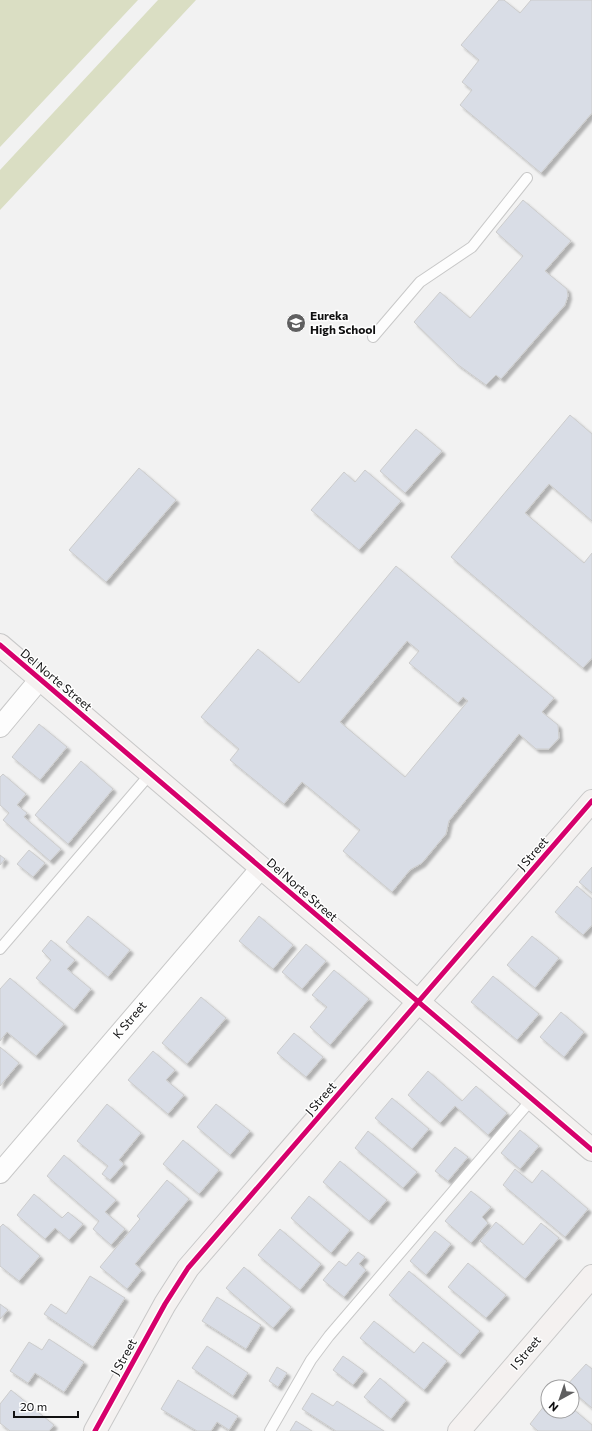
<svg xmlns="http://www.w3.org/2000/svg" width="592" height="1431" viewBox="0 0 592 1431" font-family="Commissioner,sans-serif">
	<defs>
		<filter id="shadow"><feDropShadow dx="3.5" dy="3.5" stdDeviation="1" flood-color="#0004"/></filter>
	</defs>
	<rect width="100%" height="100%" fill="#f2f2f2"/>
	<path fill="#dadec3" d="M0,0H138L0,147Z
		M158,0H196L0,210V170Z"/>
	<path fill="#d9dde6" stroke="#ccc" fill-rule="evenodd" filter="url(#shadow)" d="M499,0H504L520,13L531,0H592V113L541,173L460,105L472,90L462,82L479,60L461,45Z
		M523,200L571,241L545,271L567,289L568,296L565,305L501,379L496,375L486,385L457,364L414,322L440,292L470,318L523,256L496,232Z
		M570,415L592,434V521L549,484L525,513L584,563L592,553V658L583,668L451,557Z
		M416,429L442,451L405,493L380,471Z
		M139,468L176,500L106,582L69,550Z
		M365,470L401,501L359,550L311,510L344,472L355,482Z
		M396,566L554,698L542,712L558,725L559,738L549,749H536L519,734L449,821L446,834L422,863L410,870L392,892L343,851L360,830L302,782L284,804L230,760L239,749L201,717L258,649L299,683ZM407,641L419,651L409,663L458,703L463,697L468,701L405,777L340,722Z
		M39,724L67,747L40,780L12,757Z
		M81,761L113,789L68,844L35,815Z
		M3,774L26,794L17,805L27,813L24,817L61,849L50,861L3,820L9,813L0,805V777Z
		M29,850L45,863L33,877L17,864Z
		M0,855L5,859L0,865Z
		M592,867V893L579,882Z
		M577,886L592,899V925L583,935L555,912Z
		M88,916L130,950L108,977L66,942Z
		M259,916L293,945L273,969L239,941Z
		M532,936L559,958L535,988L507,965Z
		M51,940L75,960L67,969L91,989L74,1010L36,978L51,960L42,951Z
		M306,944L326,961L302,989L282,972Z
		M334,970L369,999L330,1045L310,1027L327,1007L312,995Z
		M493,976L539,1014L517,1040L471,1002Z
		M10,978L64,1024L36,1056L7,1032L0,1041V989Z
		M201,997L226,1018L187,1064L162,1043Z
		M561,1012L584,1032L564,1057L540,1037Z
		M294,1033L323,1057L306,1077L277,1053Z
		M0,1047L19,1063L0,1086Z
		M153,1051L175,1070L166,1080L184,1095L168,1114L128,1080Z
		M428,1071L462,1101L476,1086L507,1113L488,1135L455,1106L440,1123L408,1095Z
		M392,1098L429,1129L412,1149L375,1118Z
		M107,1104L141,1133L119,1160L124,1164L110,1180L102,1174L108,1166L77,1141Z
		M216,1104L250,1131L230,1155L197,1127Z
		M520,1130L539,1146L520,1169L501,1153Z
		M368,1131L417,1172L403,1188L355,1148Z
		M183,1140L219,1170L199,1194L163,1164Z
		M455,1147L468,1157L448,1181L435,1171Z
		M64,1155L116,1200L105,1212L125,1229L111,1245L93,1229L99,1221L47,1176Z
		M340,1161L387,1200L369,1221L323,1182Z
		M515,1169L532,1183L542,1170L588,1209L565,1237L503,1185Z
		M167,1180L189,1199L135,1264L142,1270L127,1289L100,1267L140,1219L137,1216Z
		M471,1191L491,1207L482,1217L488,1223L471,1243L445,1221Z
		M34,1194L62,1218L68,1212L83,1224L69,1240L55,1228L45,1239L17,1215Z
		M309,1196L350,1230L331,1253L291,1218Z
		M496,1222L523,1245L541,1223L559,1238L525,1279L480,1241Z
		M3,1224L40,1256L19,1281L0,1266V1227Z
		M280,1229L321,1264L300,1290L258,1255Z
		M435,1231L451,1244L426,1275L410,1261Z
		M358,1252L365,1257L359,1264L366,1270L344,1297L323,1280L339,1261L346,1266Z
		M468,1263L506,1295L486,1318L448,1287Z
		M244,1267L291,1307L273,1328L226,1288Z
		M409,1271L480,1331L460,1355L389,1295Z
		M90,1276L125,1298L93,1347L44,1314L51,1304L66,1314Z
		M217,1297L261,1325L246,1349L202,1321Z
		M0,1304L8,1310L0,1319Z
		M374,1321L414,1353L423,1342L447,1361L424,1390L360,1338Z
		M49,1339L84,1362L64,1392L35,1373L28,1383L10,1371L29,1342L42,1350Z
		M207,1346L248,1373L233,1396L192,1368Z
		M343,1356L364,1371L353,1385L333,1370Z
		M586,1364L592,1369V1408L572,1391V1387L566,1386Z
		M277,1367L287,1373L278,1387L269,1381Z
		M380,1378L406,1400L391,1419L364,1397Z
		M178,1380L238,1416L229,1430L217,1422L211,1431H197L161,1409Z
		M11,1390L54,1425L49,1431H10L0,1423V1404Z
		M312,1393L333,1406L337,1401L384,1431H336L302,1409Z
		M548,1401V1411H572V1408L592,1425V1431H538L530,1424Z
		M296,1421L312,1431H290Z"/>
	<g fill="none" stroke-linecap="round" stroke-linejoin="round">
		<g stroke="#c8c8c8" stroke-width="12">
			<path id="lane" d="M373,337L420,282L472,247L527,178
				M0,949L151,773
				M270,1431L311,1360L329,1336L532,1099"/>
		</g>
		<g stroke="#c8c8c8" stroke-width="22">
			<path id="street" d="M0,727L40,679
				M0,1173L261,868"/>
		</g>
		<g stroke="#c8c8c8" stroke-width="24">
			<path id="secondary" d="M0,645L592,1150
				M95,1431L165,1304L188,1268L592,801
				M459,1431L592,1276"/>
		</g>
		<use href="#lane" stroke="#fdfdfd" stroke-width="10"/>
		<use href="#street" stroke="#fdfdfd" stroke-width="20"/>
		<use href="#secondary" stroke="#f4f1f0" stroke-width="22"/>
		<g stroke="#fff" stroke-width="8">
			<path id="cycleway" d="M0,645L592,1150
				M95,1431L165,1304L188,1268L592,801"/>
		</g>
		<use href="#cycleway" stroke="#d6006c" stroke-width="5"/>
	</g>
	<defs>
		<g id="school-disc" transform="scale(1)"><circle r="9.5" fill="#5f5f60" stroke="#fff"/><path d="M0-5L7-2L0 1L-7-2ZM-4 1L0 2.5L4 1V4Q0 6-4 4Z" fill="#fff"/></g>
	</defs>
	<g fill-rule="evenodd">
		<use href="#school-disc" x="296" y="323"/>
	</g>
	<g text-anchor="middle" stroke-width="3" stroke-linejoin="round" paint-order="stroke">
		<g font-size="12" font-weight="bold" fill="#101011" stroke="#fff" text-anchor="start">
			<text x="310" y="320">Eureka<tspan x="310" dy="14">High School</tspan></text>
		</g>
		<g font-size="12" fill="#101011" stroke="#fff">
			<text transform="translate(56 680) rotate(40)" y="4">Del Norte Street</text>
			<text transform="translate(533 854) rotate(-49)" y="4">J Street</text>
			<text transform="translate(302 890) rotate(41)" y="4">Del Norte Street</text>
			<text transform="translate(130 1020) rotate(-50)" y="4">K Street</text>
			<text transform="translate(321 1099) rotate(-49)" y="4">J Street</text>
			<text transform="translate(526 1353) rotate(-50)" y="4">I Street</text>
			<text transform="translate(124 1357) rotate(-61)" y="4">J Street</text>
		</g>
	</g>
	<g transform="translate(560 1399) rotate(220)"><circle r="19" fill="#ffffff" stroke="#9f9fa0"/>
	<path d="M0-3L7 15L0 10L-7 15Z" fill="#5f5f60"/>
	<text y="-6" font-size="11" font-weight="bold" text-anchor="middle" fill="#101011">N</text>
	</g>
	<path d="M14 1411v6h64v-6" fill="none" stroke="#101011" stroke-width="2"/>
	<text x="20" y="1411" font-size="12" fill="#101011" stroke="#ffffff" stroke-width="3" paint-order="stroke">20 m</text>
</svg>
